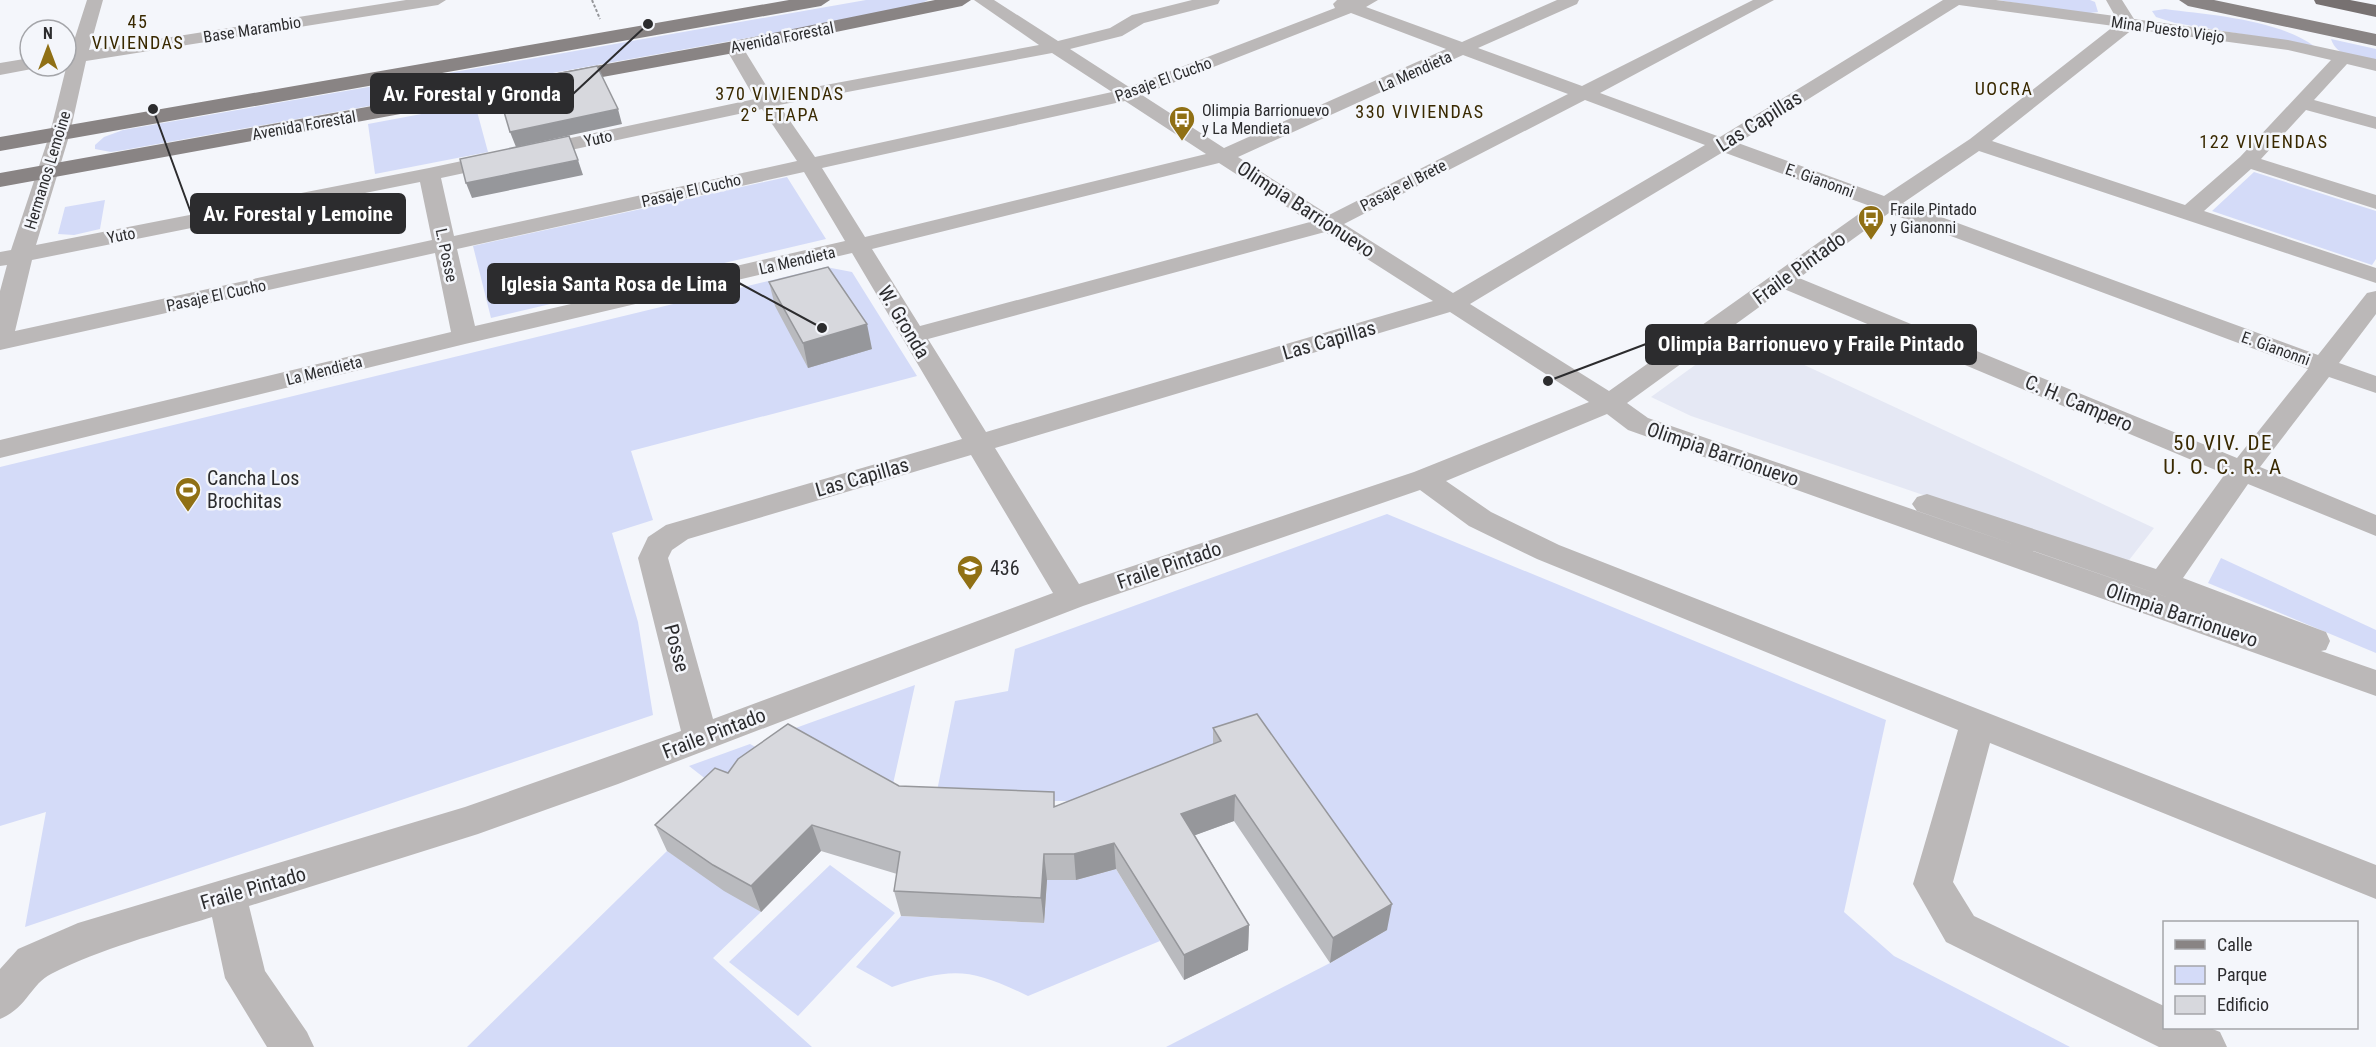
<svg xmlns="http://www.w3.org/2000/svg" width="2376" height="1047" viewBox="0 0 2376 1047" font-family="'Roboto Condensed',sans-serif">
	<rect width="100%" height="100%" fill="#f4f6fb"/>
	<path fill="#e5e8f4" d="M1738,334L2154,528L2126,564L1691,416L1651,397Z"/>
	<path fill="#d4dbf8" d="M866,0H928L914,8L124,150L111,152L95,149V145L104,137L123,130Z
		M1998,0H2090L2095,2L2098,12L2082,14Z
		M2165,9C2210,15 2276,19 2314,46L2175,23L2156,17L2152,11Z
		M2331,39L2376,49V62C2359,57 2337,58 2331,39Z
		M475,104L488,152L375,174L368,124Z
		M2254,172L2376,211V259L2372,265L2212,211Z
		M787,177L826,239L491,318L473,246Z
		M105,200L100,229L74,235L58,234L65,207Z
		M826,267L852,272L917,376L631,451L653,520L612,533L638,622L653,715L25,927L46,812L0,826V467Z
		M1387,514L1886,720L1844,912L1894,956L2070,1047H1166L1330,963L1387,930L1297,801H960L937,791L955,701L1008,691L1015,649Z
		M2221,558L2376,630V653L2208,583Z
		M915,685L893,784L790,730Z
		M750,744L782,761L725,794L689,766Z
		M667,851L761,912L713,958L812,1047H467Z
		M830,865L895,913L798,1016L729,962Z
		M1116,869L1160,941L1028,996C970,968 953,967 892,987L856,967L901,916L1044,923L1047,880H1076Z"/>
	<g fill="none" stroke-linecap="round" stroke-linejoin="round">
		<path stroke="#96979b" stroke-width="2" stroke-dasharray="3 2" stroke-linecap="butt" d="M592,0L600,19"/>
		<path fill="#bbb8b8" fill-rule="evenodd" d="M87,0H103L89,50L406,0H446L438,5L86,61L70,133L36,245L429,168L755,99L725,47L734,42L740,43L772,95L1039,45L974,0H994L1058,41L1110,28L1132,15L1192,0H1220L1218,4L1144,23L1122,36L1070,49L1129,87L1335,8L1333,4L1337,0H1378L1366,7L1462,42L1557,0H1579L1577,4L1478,48L1582,86L1753,0H1774L1600,93L1720,137L1943,0H1996L2115,16L2106,0H2122L2134,19L2288,40L2376,59V71L2347,64L2314,100L2376,117V129L2306,110L2261,159L2376,195V209L2251,169L2204,211L2376,268V283L1979,151L1903,203L2318,355L2367,293L2376,291V314L2339,363L2376,376V393L2329,377L2260,467L2376,515V536L2248,484L2183,578L2326,632L2330,641L2326,650L2321,651L2376,670V696L1628,430L1607,414L1446,481L1491,512L1559,545L2376,865V899L1990,743L1953,882L1974,916L2164,1006V1028H2210L2220,1032L2227,1047H2159L1946,942L1913,884L1958,730L1537,559L1469,526L1420,490L1083,606L618,784L478,834L249,906L265,971L307,1032L314,1047H267L225,978L212,917C158,934 102,948 51,974C31,984 27,1008 0,1019V969L18,949L78,923L465,807L681,731L638,558L648,537L666,525L962,439L852,253L465,344L0,458V440L451,332L435,253L0,350V291L7,265L0,266V252L11,250L50,133L67,64L66,54L70,53ZM1959,5L2114,26L1970,139L1884,196L1738,143ZM1351,13L1446,49L1224,148L1142,95ZM2133,29L2288,50L2331,60L2240,157L2185,205L1992,141ZM1052,53L1112,92L815,157L779,105ZM1463,55L1568,94L1329,215L1238,157ZM1585,100L1705,145L1453,293L1344,224ZM1125,101L1206,154L865,237L822,168ZM762,109L797,161L454,236L441,178ZM1723,152L1870,206L1609,391L1470,304ZM1219,163L1310,222L920,326L872,249ZM804,172L845,241L475,326L457,249ZM420,182L432,240L15,331L32,260ZM1889,213L2308,369L2237,458L1799,278ZM1325,232L1433,301L986,432L928,339ZM1784,289L2225,474L2156,569L1927,494L1917,497L1912,504L1917,511L2184,603L1648,418L1627,403ZM1450,312L1589,402L1414,472L1079,584L995,448ZM971,455L1053,593L713,719L668,558L672,550L688,539Z
			M30,58V66H38L37,68L0,75V63Z"/>
		<path fill="#898484" fill-rule="evenodd" d="M789,0H830L821,6L0,151V137Z
			M935,0H971L962,6L734,53L0,187V173L734,41Z
			M2179,0H2214L2376,34V46L2188,6Z"/>
		<path fill="#777171" fill-rule="evenodd" d="M2314,0H2350L2376,5V17L2316,4Z"/>
	</g>
	<path fill="#b9babe" d="M769,282L872,349L808,368L775,306Z
		M1213,728L1387,930L1330,963L1234,821L1195,835L1249,925L1248,950L1184,980L1116,869L1076,880H1047L1044,923L901,916L894,891L897,874L821,851L761,912L724,891L667,851L655,825L728,773L899,786L1056,806L1213,744Z"/>
	<path fill="#96979b" d="M618,109L622,124L516,147L510,132Z
		M578,160L583,175L472,198L466,183Z
		M867,324L872,349L808,368L803,343Z
		M1235,795L1234,821L1182,840L1181,814Z
		M812,825L821,851L761,912L751,886Z
		M1114,843L1116,869L1076,880L1074,854Z
		M1044,854L1047,880L1044,923L1041,898Z
		M1392,904L1387,930L1330,963L1333,938Z
		M1249,925L1248,950L1184,980V955Z"/>
	<path fill="#d7d8dd" stroke="#96979b" stroke-width="1.5" d="M597,66L618,109L510,132L502,105L555,96L546,76Z
		M569,136L578,160L466,183L460,159Z
		M828,267L867,324L803,343L769,282Z
		M1257,714L1392,904L1333,938L1235,795L1181,814L1249,925L1184,955L1114,843L1074,854H1044L1041,898L894,891L900,852L812,825L751,886L713,865L655,825L715,768L728,773L738,759L788,724L899,786L1054,792V807L1221,741L1213,728Z"/>
	<defs>
		<g id="bus-pin" transform="scale(1.35)"><path d="M0 17L-7.5 6A9.5 9.5 0 1 1 7.5 6Z" fill="#907015" stroke="#f4f6fb"/><path d="M-5-6H5V4H4V6H2V4H-2V6H-4V4H-5ZM-3.5-4V0h7V-4ZM-3.5 1.2v1.5H-2V1.2ZM2 1.2v1.5H3.5V1.2Z" fill="#fff"/></g>
		<g id="stadium-pin" transform="scale(1.35)"><path d="M0 17L-7.5 6A9.5 9.5 0 1 1 7.5 6Z" fill="#907015" stroke="#f4f6fb"/><path d="M0-5a6.5 5 0 1 0 0 10a6.5 5 0 1 0 0-10ZM-3.5-1.8h7v3.6h-7Z" fill="#fff"/></g>
		<g id="school-pin" transform="scale(1.35)"><path d="M0 17L-7.5 6A9.5 9.5 0 1 1 7.5 6Z" fill="#907015" stroke="#f4f6fb"/><path d="M0-5L7-2L0 1L-7-2ZM-4 1L0 2.5L4 1V4Q0 6-4 4Z" fill="#fff"/></g>
	</defs>
	<g fill-rule="evenodd">
		<use href="#bus-pin" x="1182" y="119"/>
		<use href="#bus-pin" x="1871" y="218"/>
		<use href="#stadium-pin" x="188" y="490"/>
		<use href="#school-pin" x="970" y="568"/>
	</g>
	<g text-anchor="middle" stroke-width="5" stroke-linejoin="round" paint-order="stroke">
		<g font-size="16" fill="#2c2c2e" stroke="#f4f6fb">
			<text transform="translate(252 29) rotate(-9)" y="6">Base Marambio</text>
			<text transform="translate(2168 29) rotate(8)" y="6">Mina Puesto Viejo</text>
			<text transform="translate(782 37) rotate(-11)" y="6">Avenida Forestal</text>
			<text transform="translate(1415 71) rotate(-24)" y="6">La Mendieta</text>
			<text transform="translate(1163 79) rotate(-20)" y="6">Pasaje El Cucho</text>
			<text transform="translate(304 125) rotate(-10)" y="6">Avenida Forestal</text>
			<text transform="translate(598 138) rotate(-12)" y="6">Yuto</text>
			<text transform="translate(47 170) rotate(-73)" y="6">Hermanos Lemoine</text>
			<text transform="translate(1820 180) rotate(20)" y="6">E. Gianonni</text>
			<text transform="translate(1403 185) rotate(-27)" y="6">Pasaje el Brete</text>
			<text transform="translate(691 190) rotate(-13)" y="6">Pasaje El Cucho</text>
			<text transform="translate(121 235) rotate(-11)" y="6">Yuto</text>
			<text transform="translate(447 255) rotate(78)" y="6">L. Posse</text>
			<text transform="translate(797 260) rotate(-13)" y="6">La Mendieta</text>
			<text transform="translate(216 295) rotate(-12)" y="6">Pasaje El Cucho</text>
			<text transform="translate(2276 348) rotate(20)" y="6">E. Gianonni</text>
			<text transform="translate(324 370) rotate(-14)" y="6">La Mendieta</text>
		</g>
		<g font-size="16" fill="#2c2c2e" stroke="#f4f6fb" text-anchor="start">
			<text x="1202" y="116">Olimpia Barrionuevo<tspan x="1202" dy="18">y La Mendieta</tspan></text>
			<text x="1890" y="215">Fraile Pintado<tspan x="1890" dy="18">y Gianonni</tspan></text>
		</g>
		<g font-size="18" letter-spacing="1.5" fill="#392900" stroke="#f4f6fb">
			<text x="138" y="28">45<tspan x="138" dy="21">VIVIENDAS</tspan></text>
			<text x="2004" y="95">UOCRA</text>
			<text x="780" y="100">370 VIVIENDAS<tspan x="780" dy="21">2° ETAPA</tspan></text>
			<text x="1420" y="118">330 VIVIENDAS</text>
			<text x="2264" y="148">122 VIVIENDAS</text>
		</g>
		<g font-size="20" fill="#2c2c2e" stroke="#f4f6fb">
			<text transform="translate(1759 121) rotate(-32)" y="7">Las Capillas</text>
			<text transform="translate(1306 209) rotate(33)" y="7">Olimpia Barrionuevo</text>
			<text transform="translate(1799 268) rotate(-36)" y="7">Fraile Pintado</text>
			<text transform="translate(904 322) rotate(59)" y="7">W. Gronda</text>
			<text transform="translate(1329 340) rotate(-16)" y="7">Las Capillas</text>
			<text transform="translate(2079 403) rotate(23)" y="7">C. H. Campero</text>
			<text transform="translate(1723 454) rotate(19)" y="7">Olimpia Barrionuevo</text>
			<text transform="translate(862 477) rotate(-16)" y="7">Las Capillas</text>
			<text transform="translate(1169 565) rotate(-19)" y="7">Fraile Pintado</text>
			<text transform="translate(2182 615) rotate(19)" y="7">Olimpia Barrionuevo</text>
			<text transform="translate(677 648) rotate(75)" y="7">Posse</text>
			<text transform="translate(714 733) rotate(-21)" y="7">Fraile Pintado</text>
			<text transform="translate(253 888) rotate(-16)" y="7">Fraile Pintado</text>
		</g>
		<g font-size="20" fill="#2c2c2e" stroke="#f4f6fb" text-anchor="start">
			<text x="207" y="485">Cancha Los<tspan x="207" dy="23">Brochitas</tspan></text>
			<text x="990" y="575">436</text>
		</g>
		<g font-size="21" letter-spacing="1.5" fill="#392900" stroke="#f4f6fb">
			<text x="2223" y="450">50 VIV. DE<tspan x="2223" dy="24">U. O. C. R. A</tspan></text>
		</g>
	</g>
	<path fill="none" stroke="#2c2c2e" stroke-width="2" d="M648 24L573 94M153 109L191 213M822 328L739 283M1548 381L1646 344"/>
	<g fill="#2c2c2e" stroke="#f4f6fb" stroke-width="2">
		<circle cx="648" cy="24" r="6"/>
		<circle cx="153" cy="109" r="6"/>
		<circle cx="822" cy="328" r="6"/>
		<circle cx="1548" cy="381" r="6"/>
	</g>
	<g fill="#2c2c2e" stroke="#2c2c2e" stroke-width="2">
		<rect x="371" y="74" width="202" height="39" rx="6"/>
		<rect x="191" y="194" width="214" height="39" rx="6"/>
		<rect x="488" y="264" width="251" height="39" rx="6"/>
		<rect x="1646" y="325" width="330" height="39" rx="6"/>
	</g>
	<g font-size="21" text-anchor="middle" font-weight="bold" fill="#fff">
		<text x="472" y="101">Av. Forestal y Gronda</text>
		<text x="298" y="221">Av. Forestal y Lemoine</text>
		<text x="614" y="291">Iglesia Santa Rosa de Lima</text>
		<text x="1811" y="351">Olimpia Barrionuevo y Fraile Pintado</text>
	</g>
	<rect x="2163" y="921" width="195" height="108" fill="#f4f6fb" stroke="#a4a5a9" stroke-width="1.5"/>
	<rect x="2175" y="940" width="30" height="9" fill="#898484" stroke="#a4a5a9" stroke-width="1.5"/>
	<text x="2217" y="951" font-size="18" fill="#2c2c2e">Calle</text>
	<rect x="2175" y="966" width="30" height="18" fill="#d4dbf8" stroke="#a4a5a9" stroke-width="1.5"/>
	<text x="2217" y="981" font-size="18" fill="#2c2c2e">Parque</text>
	<rect x="2175" y="996" width="30" height="18" fill="#d7d8dd" stroke="#a4a5a9" stroke-width="1.5"/>
	<text x="2217" y="1011" font-size="18" fill="#2c2c2e">Edificio</text>
	<g transform="translate(48 48)"><circle r="28" fill="#f4f6fb" stroke="#a4a5a9" stroke-width="1.5"/>
	<path d="M0-4.5L10 22L0 15L-10 22Z" fill="#907015"/>
	<text y="-9" font-size="16" font-weight="bold" text-anchor="middle" fill="#2c2c2e">N</text>
	</g>
</svg>
